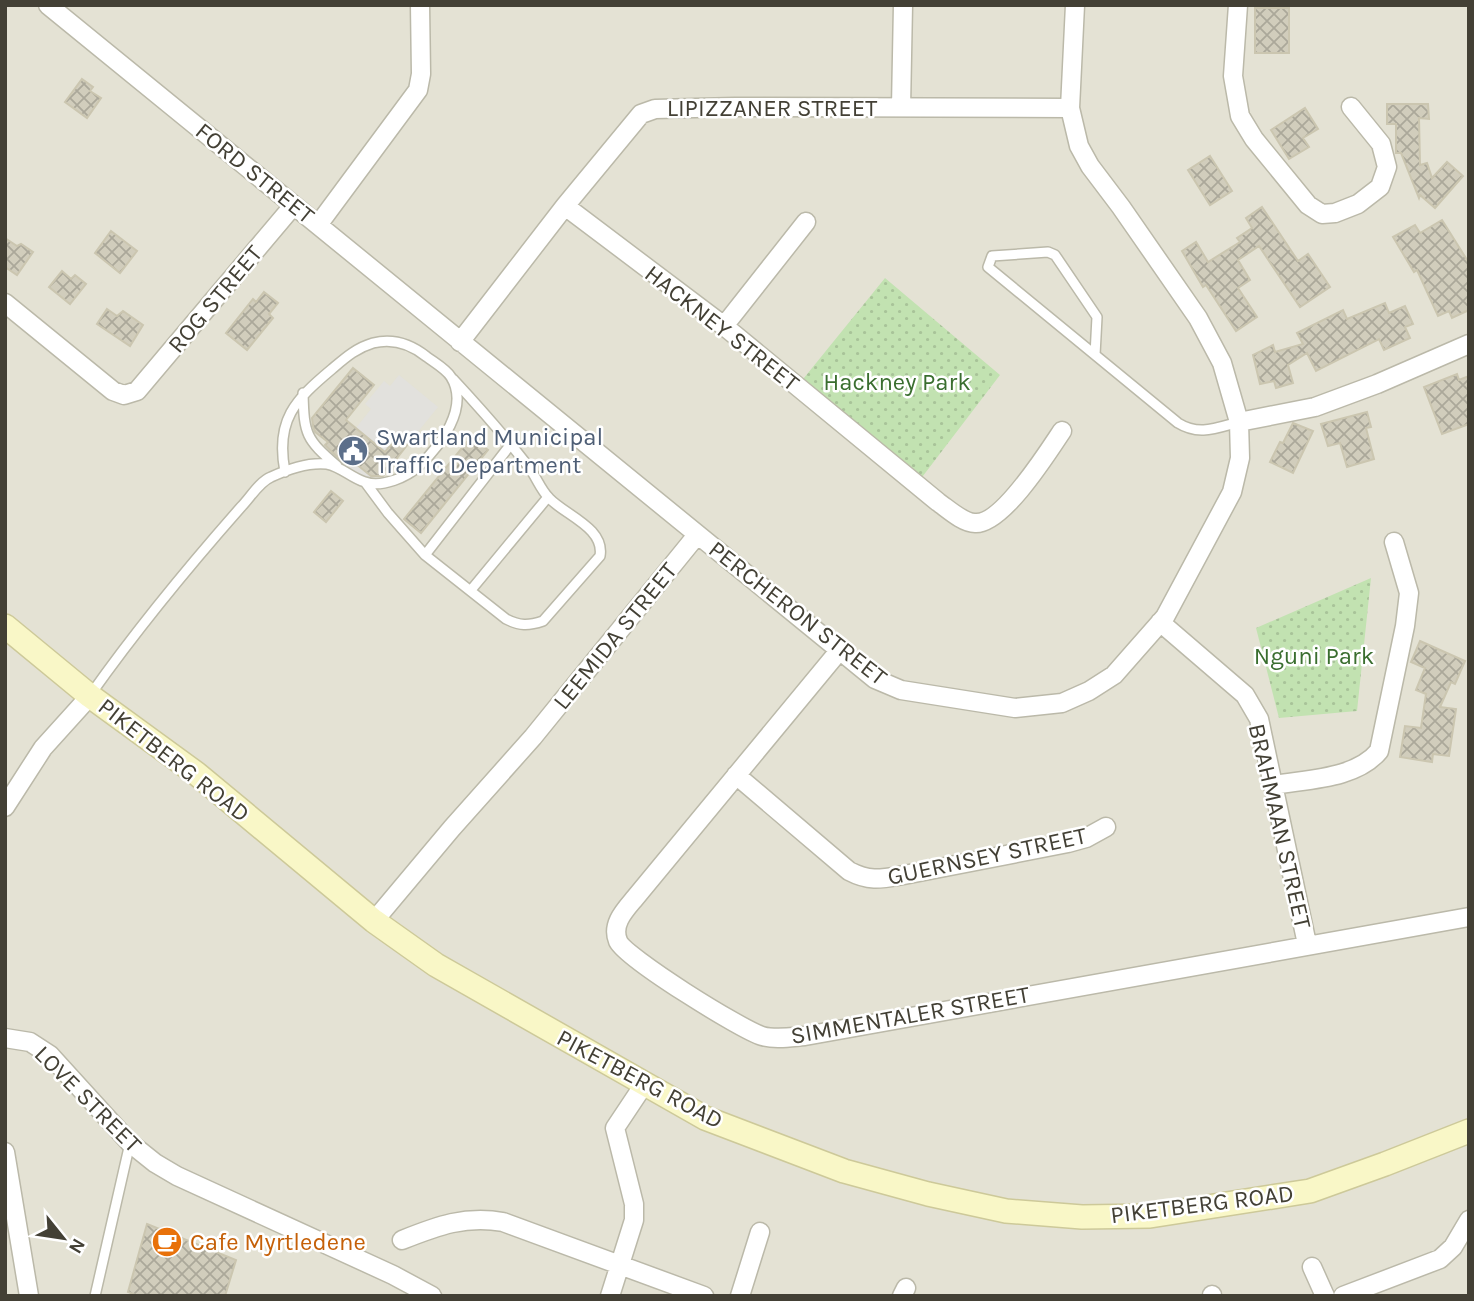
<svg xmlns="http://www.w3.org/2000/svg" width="1474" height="1301" viewBox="0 0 1474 1301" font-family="Karla,sans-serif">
	<defs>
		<pattern id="park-dots" width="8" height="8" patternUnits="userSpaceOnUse" patternTransform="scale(1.75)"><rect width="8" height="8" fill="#c2e2b1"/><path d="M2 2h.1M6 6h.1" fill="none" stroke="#a8c399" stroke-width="1.8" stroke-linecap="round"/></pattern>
		<pattern id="building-cross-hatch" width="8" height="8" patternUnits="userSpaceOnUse" patternTransform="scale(1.75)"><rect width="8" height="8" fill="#d1cdbc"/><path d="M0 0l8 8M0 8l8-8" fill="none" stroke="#aba89a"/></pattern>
	</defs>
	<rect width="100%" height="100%" fill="#f1f0e5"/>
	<path fill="#e4e2d4" d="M5,5H1469V1296H5Z"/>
	<path fill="url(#park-dots)" d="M885,278L1000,375L913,489L795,389Z
		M1371,578L1357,711L1279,718L1256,628Z"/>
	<path fill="#e2e1dd" d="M399,375L438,407L408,444L398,436L385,452L356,428L371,409L365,404L384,381L390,386Z
		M350,459L371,476L364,485L343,468Z"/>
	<path fill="url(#building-cross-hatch)" stroke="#cbc6b0" stroke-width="2" d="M1255,8H1289V53H1255Z
		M82,79L93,87L90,91L101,98L87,118L65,102Z
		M1387,104H1428L1429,119L1419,118L1420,165L1427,163L1432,178L1447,162L1463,176L1435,208L1420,195L1419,198L1401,153H1396V124H1387Z
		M1305,108L1318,129L1303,138L1309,147L1289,159L1271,130Z
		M1210,156L1232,191L1210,205L1188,170Z
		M1262,207L1298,261L1308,254L1330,287L1300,307L1259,246L1238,260L1250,280L1238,288L1257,317L1236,331L1206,285L1203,287L1182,251L1196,242L1208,262L1240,242L1237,238L1252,228L1246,218Z
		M1442,220L1469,263V310L1452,318L1449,311L1438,316L1417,270L1414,272L1393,237L1415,225L1420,233Z
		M111,231L137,251L120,273L95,253Z
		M5,238L17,246L21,244L33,252L17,275L5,267Z
		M62,271L71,279L75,275L86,284L70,304L49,287Z
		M264,292L278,303L269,314L273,318L247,350L226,333L253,299L256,302Z
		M1385,303L1389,313L1405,306L1413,324L1405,327L1410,338L1384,350L1379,339L1316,371L1307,353L1288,365L1293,383L1276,388L1274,381L1260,384L1253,355L1273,345L1275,352L1303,344L1297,333L1343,310L1347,319Z
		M107,309L117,316L123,311L143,325L130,346L97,324Z
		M353,368L374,385L346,420L385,452L398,436L408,444L383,476H371L350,459L346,464L343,463L325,445L328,442L315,432L313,426L312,418Z
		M1457,374L1459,380L1469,376V424L1442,434L1424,387Z
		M1367,412L1371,427L1366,428L1374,459L1347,467L1340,443L1328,446L1321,424Z
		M1293,423L1313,431L1293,473L1270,462L1280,442L1283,443Z
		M471,437L488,450L421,533L404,519Z
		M331,491L343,501L326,522L314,512Z
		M1420,641L1465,661L1455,684L1451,682L1440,707L1456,709L1449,756L1433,754L1432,762L1400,757L1405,726L1421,728L1426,694L1416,690L1425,668L1411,662Z
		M147,1224L236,1260L225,1296H138L128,1292Z"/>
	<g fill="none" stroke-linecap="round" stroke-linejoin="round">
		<g stroke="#bbb9a9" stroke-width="12">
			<path id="lane" d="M1095,355L1097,317L1055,255L1048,252L992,256L988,267L1178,423C1199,436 1216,428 1239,422
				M303,393C304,435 306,439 337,466
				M365,482L388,513L425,555L506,619C520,626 528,626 543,621L600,556C605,528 565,515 549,498C540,489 536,476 528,466C504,435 479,407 453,379
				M425,555L511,444
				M471,590L548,497
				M91,694C137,629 189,566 241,507C250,498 259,482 271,477C288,469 308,462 327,464C342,467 351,478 365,482C382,488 407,477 419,466C440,446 470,408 451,377C446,369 435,363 427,357C411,344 393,338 373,343C356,348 345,358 332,369C295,400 275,420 285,472
				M95,1296L130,1143"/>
		</g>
		<g stroke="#bbb9a9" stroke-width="21">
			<path id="street" d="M48,5L875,679L901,690L1015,708L1062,703L1089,691L1114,675L1165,617L1232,492L1240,458L1239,422L1222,363L1198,318L1121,207L1090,166L1079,146L1070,108L1075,5
				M1238,5L1233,76L1240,116L1254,139L1308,205L1322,214L1335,213L1358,204L1380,187L1387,167L1381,144L1351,107
				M901,107L903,5
				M565,206L724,326L938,502C948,509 963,523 975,523C1002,525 1048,452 1062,431
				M318,225L418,90L421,74L420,5
				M5,303L113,391L124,395L137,391L293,206
				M724,326L806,222
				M460,342L565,206L641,114L655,109L735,107L1070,108
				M1239,422L1315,407L1377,384L1469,344
				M1160,622L1245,695L1259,719L1307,944
				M839,651L635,898C625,910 611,924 618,941C624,957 742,1030 762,1036C775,1040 792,1037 805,1036L1469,917
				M736,775L849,871C870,882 881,879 904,875L1068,843L1086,838L1106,827
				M1274,785C1308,779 1356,779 1379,751L1405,626L1409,593L1394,542
				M5,807L43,748L90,696
				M374,921L452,828L533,737L697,535
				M5,1038L30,1042L50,1055L130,1143L155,1163L177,1176L393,1275L432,1296
				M5,1152L29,1296
				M402,1240C437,1226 466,1215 503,1222L704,1296
				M1312,1267L1325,1296
				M1212,1295V1296
				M610,1296L634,1220V1204L615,1128L645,1083
				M740,1296L760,1232
				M902,1296L906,1288
				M1343,1296L1440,1259L1453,1247L1469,1220"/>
		</g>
		<g stroke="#cdc999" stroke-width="26">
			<path id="secondary" d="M5,626L90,696L197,774L374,921L436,965L705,1118L844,1171L928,1194L1006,1211L1082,1217L1150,1216L1310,1191L1385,1164L1469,1131"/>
		</g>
		<use href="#lane" stroke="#fff" stroke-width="9"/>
		<use href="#street" stroke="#fff" stroke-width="18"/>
		<use href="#secondary" stroke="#f9f7c7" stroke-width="23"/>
	</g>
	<defs>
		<g id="civic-disc" transform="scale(1.575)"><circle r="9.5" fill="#5c6f8a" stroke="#fff"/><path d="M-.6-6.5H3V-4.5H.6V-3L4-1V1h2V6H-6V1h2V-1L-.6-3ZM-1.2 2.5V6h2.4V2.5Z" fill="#fff"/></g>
		<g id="cafe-disc" transform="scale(1.575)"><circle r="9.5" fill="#e8710a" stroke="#fff"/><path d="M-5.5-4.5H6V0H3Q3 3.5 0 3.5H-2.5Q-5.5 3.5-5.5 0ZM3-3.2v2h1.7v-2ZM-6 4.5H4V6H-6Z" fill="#fff"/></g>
	</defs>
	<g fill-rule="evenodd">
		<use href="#civic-disc" x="353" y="451"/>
		<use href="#cafe-disc" x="167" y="1242"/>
	</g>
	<g text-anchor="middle" stroke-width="5" stroke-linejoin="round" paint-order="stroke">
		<g font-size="24" fill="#434035" stroke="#fff">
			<text x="772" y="116">LIPIZZANER STREET</text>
			<text transform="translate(255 173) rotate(39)" y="8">FORD STREET</text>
			<text transform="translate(215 299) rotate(-50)" y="8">ROG STREET</text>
			<text transform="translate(722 328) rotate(38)" y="8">HACKNEY STREET</text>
			<text transform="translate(798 613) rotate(38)" y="8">PERCHERON STREET</text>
			<text transform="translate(615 636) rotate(-51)" y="8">LEEMIDA STREET</text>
			<text transform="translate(174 760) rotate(38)" y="8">PIKETBERG ROAD</text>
			<text transform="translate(1280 826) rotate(77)" y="8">BRAHMAAN STREET</text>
			<text transform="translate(987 856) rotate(-12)" y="8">GUERNSEY STREET</text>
			<text transform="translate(910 1015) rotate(-10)" y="8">SIMMENTALER STREET</text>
			<text transform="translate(640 1079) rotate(28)" y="8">PIKETBERG ROAD</text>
			<text transform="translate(88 1099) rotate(45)" y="8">LOVE STREET</text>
			<text transform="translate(1202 1204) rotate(-7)" y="8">PIKETBERG ROAD</text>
		</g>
		<g font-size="24" fill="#3a6e2f" stroke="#fff">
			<text x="897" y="390">Hackney Park</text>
			<text x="1314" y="664">Nguni Park</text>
		</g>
		<g font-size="24" fill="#4e5e75" stroke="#fff" text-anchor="start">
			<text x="376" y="445">Swartland Municipal<tspan x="376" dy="28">Traffic Department</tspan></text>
		</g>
		<g font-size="24" fill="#c56008" stroke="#fff" text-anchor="start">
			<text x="190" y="1250">Cafe Myrtledene</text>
		</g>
	</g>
	<rect width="1474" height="1301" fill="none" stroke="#434035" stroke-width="14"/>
	<g transform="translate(63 1238) rotate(120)" stroke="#ffffff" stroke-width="5" paint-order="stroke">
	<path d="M0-5L12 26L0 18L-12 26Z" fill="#434035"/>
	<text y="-10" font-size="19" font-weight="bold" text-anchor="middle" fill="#434035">N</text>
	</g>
</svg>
